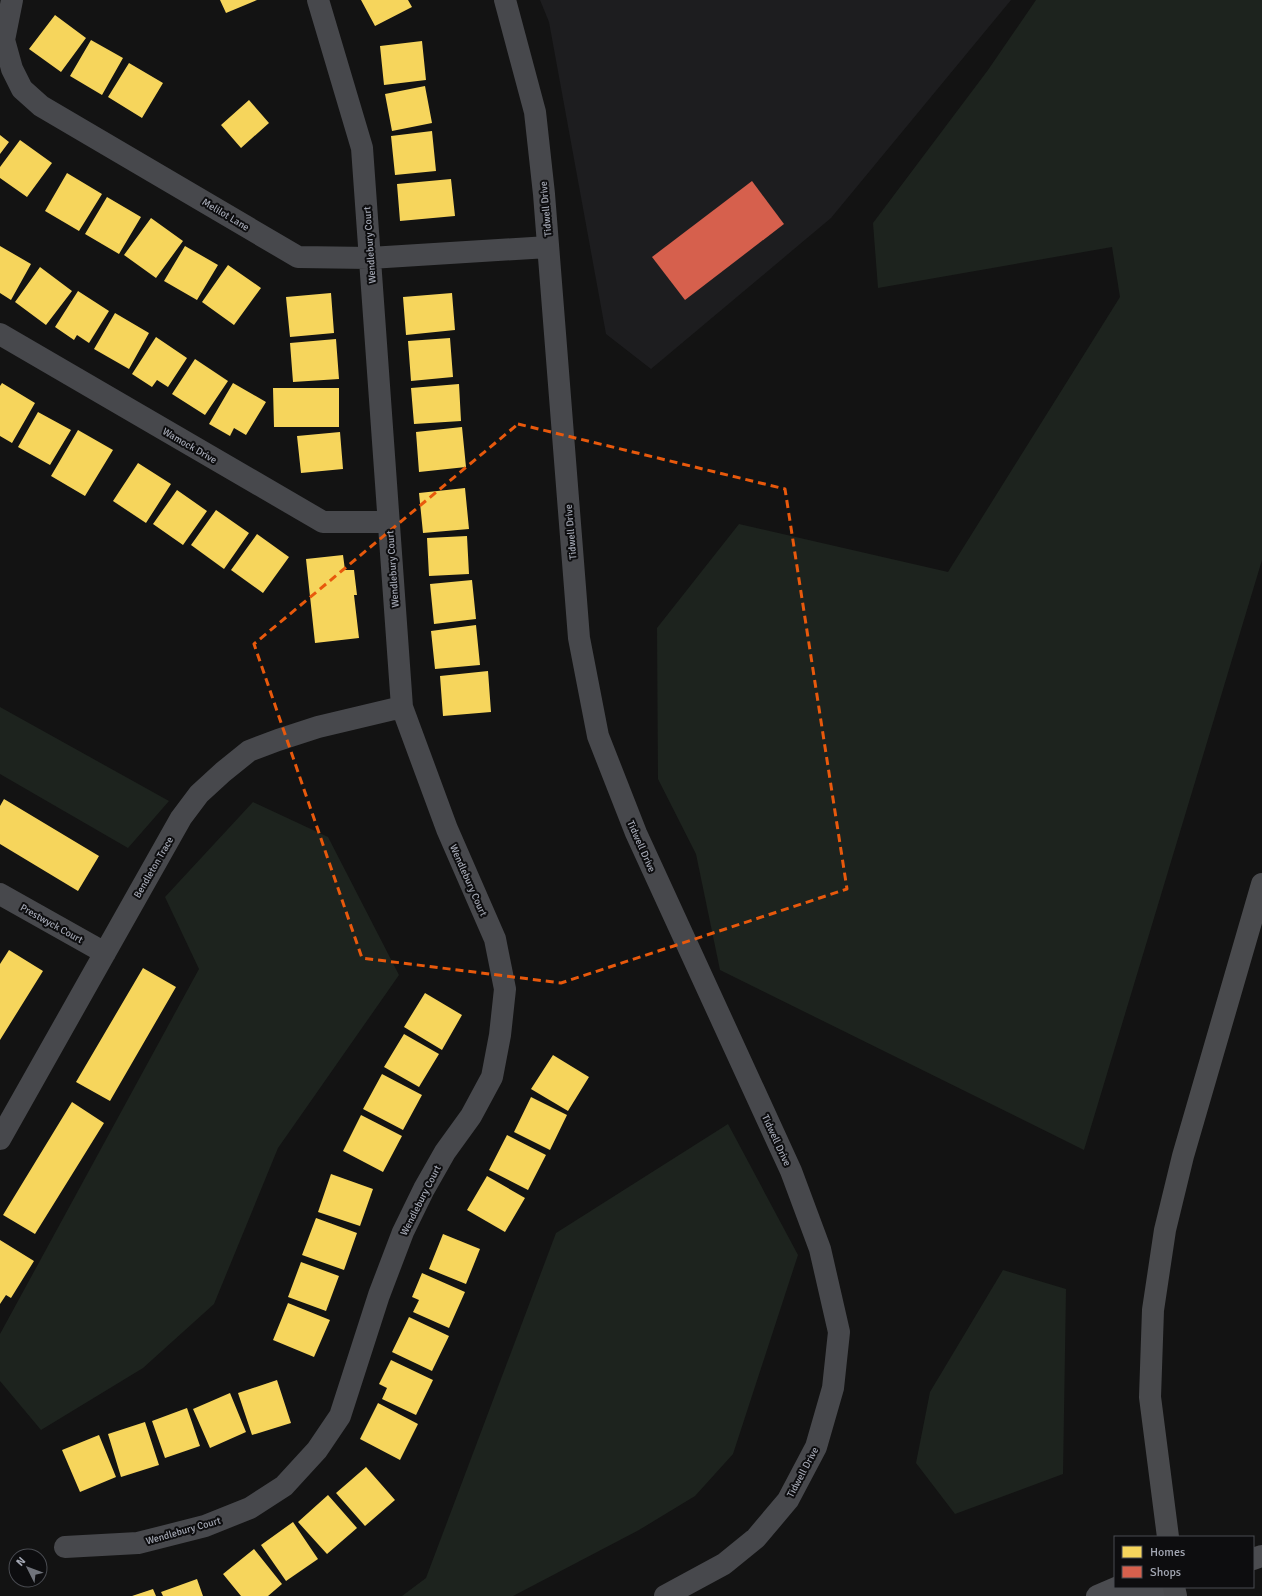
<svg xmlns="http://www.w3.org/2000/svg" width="1262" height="1596" viewBox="0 0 1262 1596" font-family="Signika,sans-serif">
	<rect width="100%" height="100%" fill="#131313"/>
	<path fill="#1d1d1f" d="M540,0H1011L831,218L651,369L606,334L549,22Z"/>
	<path fill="#1d231e" d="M1036,0H1262V560L1084,1150L720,970L696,854L658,779L657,628L739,524L948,572L1120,297L1112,247L878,288L873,223L988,70Z
		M0,707L169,801L128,848L0,774Z
		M253,802L328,837L399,975L278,1148L214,1304L143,1368L41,1430L0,1381V1334L199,969L165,897Z
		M728,1124L798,1255L733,1454L695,1496L639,1530L513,1596H402L426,1578L556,1233Z
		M1003,1270L1066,1289L1063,1474L955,1514L916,1463L930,1392Z"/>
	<path fill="#f6d55c" d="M220,0H257L226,13Z
		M361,0H408L412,7L375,26Z
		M55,15L86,38L61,72L29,49Z
		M91,40L123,58L102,95L70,76Z
		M422,41L426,80L384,85L380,46Z
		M129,63L163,83L142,118L108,97Z
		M425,86L432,123L392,131L385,94Z
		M249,100L269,123L241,148L221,125Z
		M432,131L436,171L395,175L391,136Z
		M0,135L9,142L0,154Z
		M20,140L52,163L27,197L0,178V167Z
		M67,173L102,194L79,231L45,211Z
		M451,179L455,216L400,221L397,184Z
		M107,197L141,217L119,254L85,234Z
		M151,218L183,241L156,278L124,255Z
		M0,246L31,264L11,300L0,293Z
		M185,246L218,265L197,300L164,281Z
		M228,265L261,288L234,325L202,302Z
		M40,267L72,291L46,325L15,302Z
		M78,291L109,311L89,343L77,335L74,340L55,327Z
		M331,293L334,333L290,337L286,297Z
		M452,293L455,330L406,335L403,297Z
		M115,313L149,333L129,369L94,349Z
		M156,337L187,358L168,387L157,380L152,387L132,374Z
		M450,338L453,377L411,381L408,341Z
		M336,339L339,379L293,382L290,343Z
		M195,359L228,381L205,415L172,394Z
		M2,383L35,403L12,443L0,436V386Z
		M233,383L266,402L246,435L234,428L230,436L209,424Z
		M459,384L461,421L414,424L411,388Z
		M273,388H339V427H274Z
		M38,412L71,430L50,465L18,447Z
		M462,427L466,467L419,472L416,432Z
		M78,430L113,450L85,496L51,476Z
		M340,432L343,469L301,473L297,436Z
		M138,463L171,484L146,523L113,501Z
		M465,488L469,529L423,533L419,493Z
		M177,490L207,511L183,545L153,524Z
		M216,510L249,533L224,569L191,545Z
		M257,534L289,557L263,593L231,570Z
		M467,536L469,574L429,576L427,538Z
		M343,555L345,570H354L357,595H354L359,638L315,643L306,559Z
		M472,580L476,619L434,624L430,584Z
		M476,625L480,665L435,669L431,631Z
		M488,671L491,712L443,716L440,676Z
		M4,799L99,856L78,891L0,844V806Z
		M9,950L43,971L0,1040V964Z
		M143,968L176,987L110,1101L76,1082Z
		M425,993L462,1015L442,1050L404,1027Z
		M404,1034L439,1054L419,1087L384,1067Z
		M553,1055L589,1077L568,1111L531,1089Z
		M382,1074L422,1095L403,1130L363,1109Z
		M531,1097L567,1115L550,1150L514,1132Z
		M72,1102L104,1123L35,1234L3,1215Z
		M361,1115L402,1136L383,1172L343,1151Z
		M507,1135L546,1155L528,1190L489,1170Z
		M331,1174L373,1189L360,1226L318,1212Z
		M487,1176L525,1198L505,1232L467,1210Z
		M316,1218L357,1233L344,1270L302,1255Z
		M443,1234L480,1249L466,1284L429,1269Z
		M0,1240L34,1261L11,1298L6,1295L0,1304Z
		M301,1262L339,1276L326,1311L288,1297Z
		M422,1273L465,1292L449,1328L413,1312L419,1300L412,1297Z
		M288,1303L330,1320L314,1357L273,1340Z
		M409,1317L449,1336L432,1371L392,1352Z
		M391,1360L433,1380L416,1415L382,1399L387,1388L379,1384Z
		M277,1380L291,1423L252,1435L238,1393Z
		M230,1393L246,1432L210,1448L193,1409Z
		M378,1403L418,1424L400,1460L360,1439Z
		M187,1408L200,1446L165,1458L152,1421Z
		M145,1422L159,1465L121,1477L108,1434Z
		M99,1435L116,1477L80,1492L62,1450Z
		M366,1467L395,1500L365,1526L336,1493Z
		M328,1495L357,1528L327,1554L298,1522Z
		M293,1522L318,1559L286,1581L261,1545Z
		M254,1549L282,1584L268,1596H241L223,1574Z
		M197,1579L203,1596H163L161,1592Z
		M153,1589L156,1596H132Z"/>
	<path fill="#d6604d" d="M752,181L784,224L685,300L652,257Z"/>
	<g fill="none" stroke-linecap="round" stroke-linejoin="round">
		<path stroke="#47484c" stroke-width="22" d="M12,0L4,40L12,69L22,89L41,106L298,257L370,258L548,247
			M505,0L535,112L544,194L579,638L598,736L636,833L791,1171L820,1249L839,1332L833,1388L816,1447L788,1500L756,1538L724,1564L665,1596
			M0,334L323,522H389
			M0,894L105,953
			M0,1139L181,818L199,794L223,772L249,751L278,740L318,727L402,707
			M65,1547L138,1543L205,1526L250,1508L284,1486L317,1450L340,1416L379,1295L403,1232L424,1189L445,1152L471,1116L492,1077L500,1035L505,989L495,939L447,829L402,707L362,148L318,0"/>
		<path stroke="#4b4c50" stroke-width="22" d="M1253,1559L1262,1556
			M1097,1596L1118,1587H1174"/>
		<path stroke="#494a4d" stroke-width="22" d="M1168,1537L1150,1397L1153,1310L1165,1230L1183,1156L1262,884
			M1174,1587L1176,1596"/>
	</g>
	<path fill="none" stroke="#e8590c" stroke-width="3" stroke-dasharray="8 5" stroke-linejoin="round" d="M518,424L785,489L847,889L561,983L362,958L254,644Z"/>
	<g text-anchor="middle" stroke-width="4" stroke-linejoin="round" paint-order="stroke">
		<g font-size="10" fill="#a4a8b4" stroke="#0d0d0f">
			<text transform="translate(545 209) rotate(-95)" y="4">Tidwell Drive</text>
			<text transform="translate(226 214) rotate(31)" y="4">Melilot Lane</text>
			<text transform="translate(369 245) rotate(-94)" y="4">Wendlebury Court</text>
			<text transform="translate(190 445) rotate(30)" y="4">Wamock Drive</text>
			<text transform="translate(570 532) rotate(-95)" y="4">Tidwell Drive</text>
			<text transform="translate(392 569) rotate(-94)" y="4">Wendlebury Court</text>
			<text transform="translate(642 846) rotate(66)" y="4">Tidwell Drive</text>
			<text transform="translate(153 867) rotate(-60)" y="4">Bendleton Trace</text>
			<text transform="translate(469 880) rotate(66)" y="4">Wendlebury Court</text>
			<text transform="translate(52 923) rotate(29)" y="4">Prestwyck Court</text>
			<text transform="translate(777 1140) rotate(65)" y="4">Tidwell Drive</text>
			<text transform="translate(420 1200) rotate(-63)" y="4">Wendlebury Court</text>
			<text transform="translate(802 1472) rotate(-62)" y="4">Tidwell Drive</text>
			<text transform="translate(183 1530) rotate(-16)" y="4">Wendlebury Court</text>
		</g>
	</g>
	<rect x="1114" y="1536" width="140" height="52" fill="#0d0d0f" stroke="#494b51"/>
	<rect x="1122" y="1546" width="20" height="12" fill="#f6d55c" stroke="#494b51"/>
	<text x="1150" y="1556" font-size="12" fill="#a4a8b4">Homes</text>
	<rect x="1122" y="1566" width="20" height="12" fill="#d6604d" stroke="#494b51"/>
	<text x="1150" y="1576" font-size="12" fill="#a4a8b4">Shops</text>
	<g transform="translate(28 1568) rotate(312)"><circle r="19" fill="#0d0d0f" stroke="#494b51"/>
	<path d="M0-3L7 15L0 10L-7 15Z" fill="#71747c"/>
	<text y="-6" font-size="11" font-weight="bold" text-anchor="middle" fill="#a4a8b4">N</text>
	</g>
</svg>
